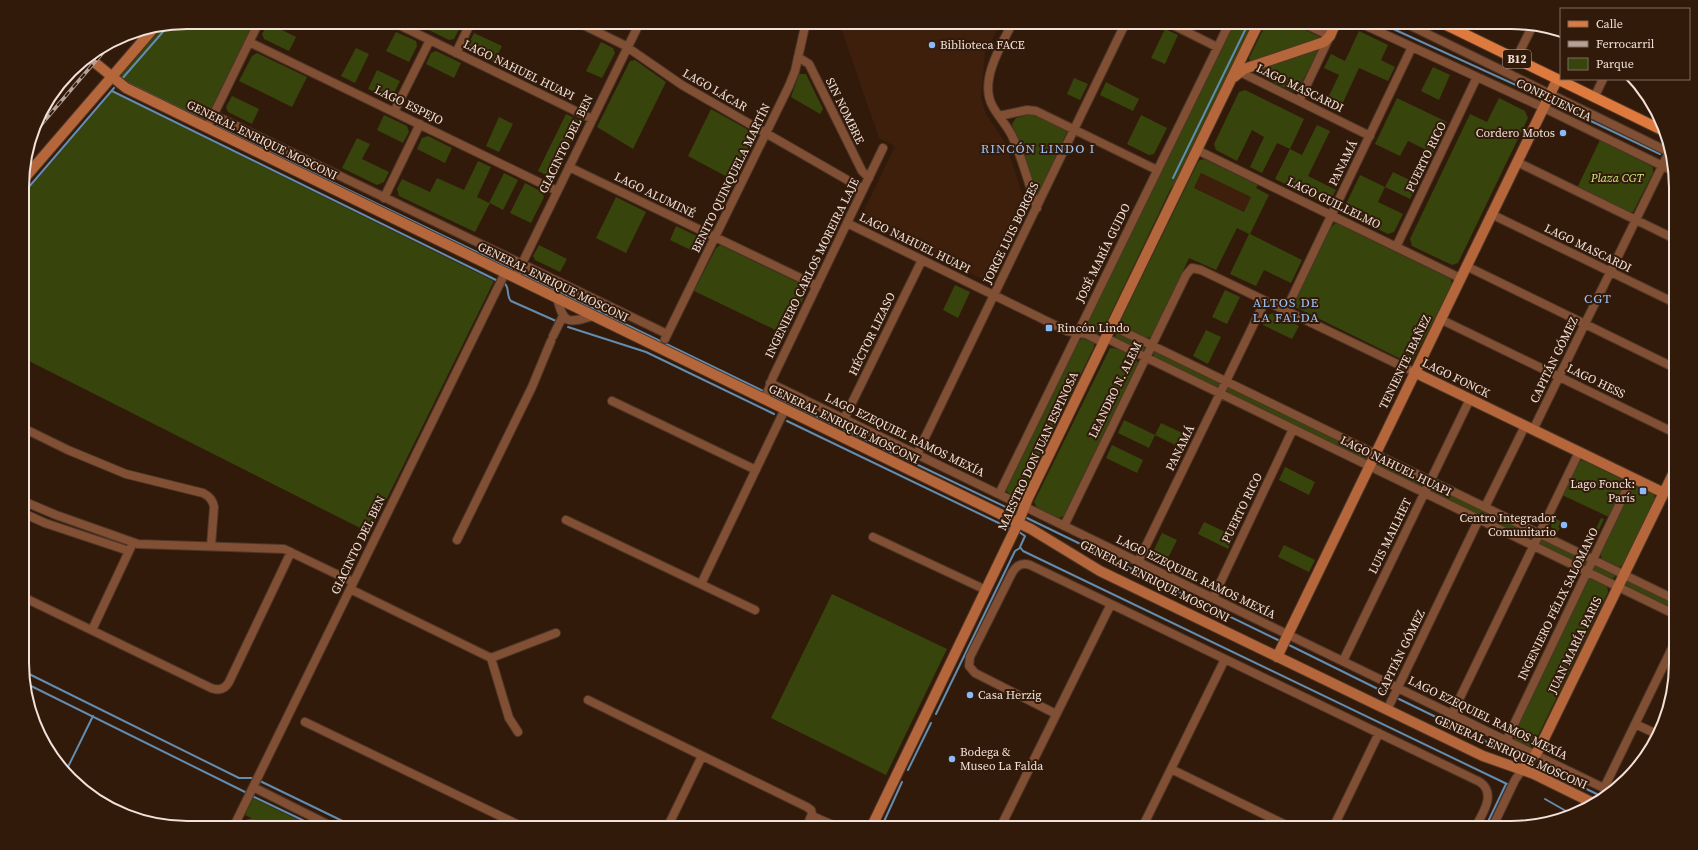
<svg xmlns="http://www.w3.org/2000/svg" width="1698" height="850" viewBox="0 0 1698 850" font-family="'Source Serif 4',serif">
	<rect width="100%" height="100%" fill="#321a0b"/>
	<path fill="#3d1f0c" d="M839,22H1002L985,52L981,98L986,114L1006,144L1027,209L993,281L988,282L863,222L861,217L895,146L879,138Z
		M1201,173L1252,197L1244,212L1194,188Z"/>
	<path fill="#37440c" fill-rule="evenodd" d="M187,22H255L206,121L117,78L160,27Z
		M433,22H463L454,39L449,40L429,30Z
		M1235,22H1254L1181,174L1170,190L1102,332L1096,334L1087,329L1086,322Z
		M1267,22H1289L1320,37V39L1250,62L1249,58Z
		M268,23L296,37L289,51L264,39L262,34Z
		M1165,29L1178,35L1165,64L1151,58Z
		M1359,31L1388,45L1381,60L1395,67L1388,81L1359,68L1339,111L1325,104L1339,75L1324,68L1331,54L1345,61Z
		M396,32L416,41L417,46L409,62L386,51Z
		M474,33L502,46L494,62L470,50L468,45Z
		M601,42L613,48L615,53L602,78L586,71Z
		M356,48L369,54L355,83L341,76Z
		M1317,49L1318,51L1297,92L1291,91L1256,73V69Z
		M436,51L461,63L454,78L426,64L431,53Z
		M257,53L307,77L292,107L239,81L252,56Z
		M635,60L666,82L633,149L597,127L630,61Z
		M1433,67L1450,75L1439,100L1421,91Z
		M377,70L400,81L392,97L387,98L368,89Z
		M799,74H806L823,109L820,114L791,97Z
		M1074,78L1088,84L1080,100L1067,94Z
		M1106,82L1139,99L1133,111L1100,95Z
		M1245,90L1304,119L1290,149L1302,155L1317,125L1330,131L1308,176L1336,190L1330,201L1324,203L1275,179L1290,149L1277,143L1262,173L1250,167L1264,137L1252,130L1237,161L1216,150L1214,144L1239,92Z
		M112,92L494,281L370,533L23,358L22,197Z
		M232,96L259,109L252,124L228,112L226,107Z
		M1397,98L1447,122L1433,153L1408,141L1400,156L1375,144Z
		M1499,98L1525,111L1528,118L1458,263L1452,265L1412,246L1410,239L1470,114L1487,122Z
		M711,109L752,132L753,138L733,180L688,156Z
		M566,114L578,120L579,125L555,175L550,177L538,171Z
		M384,115L407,126L409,132L403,143L377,130Z
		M1027,115H1036L1065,129L1067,132L1038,195L1036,193L1012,124L1016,118Z
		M1141,115L1167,128L1154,154L1149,155L1127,144Z
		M499,117L513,124L499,152L486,146Z
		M428,136L452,148L445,163L417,149L422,138Z
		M357,138L370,144L362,159L389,172L384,182L377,185L342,168Z
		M1600,140L1653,167V173L1633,212L1630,213L1577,188Z
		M1204,159L1258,185L1256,188L1269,195L1250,234L1302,260L1291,283L1264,270L1256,286L1230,274L1249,234L1237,228L1216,270L1189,258L1153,335L1151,337L1146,338L1123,326L1121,320L1198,162L1200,160ZM1201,173L1251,197L1244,212L1194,188Z
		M478,161L491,167L477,197L489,203L504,173L518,180L503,210L490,203L475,232L399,196L397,189L402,179L430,192L437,178L464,190Z
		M1393,172L1418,184L1410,199L1385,187L1378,202L1403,214L1394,232L1388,234L1347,214L1344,208L1360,175L1385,187Z
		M525,183L542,192L544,197L531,223L510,213Z
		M616,197L646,212L626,253L596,238Z
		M1336,223L1451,279L1452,285L1412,362H1407L1295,307V301L1331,227Z
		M676,226L701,238L702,243L697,253L670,240Z
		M539,245L567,259L560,272L535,260L533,256Z
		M720,245L805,286L806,293L786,335L694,291L716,248Z
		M955,285L970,292L958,318L943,310Z
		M1225,290L1240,297L1227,324L1212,317Z
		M1273,313L1299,326L1292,339L1263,325L1268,315Z
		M1206,330L1221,337L1208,364L1193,356Z
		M1116,334H1119L1144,346L1145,350L1141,351L1116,339L1115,337Z
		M1082,338L1094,343V347L1023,493L1019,497L1013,496L1006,491L1007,486L1079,341Z
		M1110,348C1118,347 1136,356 1138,363L1064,516L1059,518L1037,508L1034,502Z
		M1155,352L1219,382L1220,386L1216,387L1154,357L1153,354Z
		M1227,388H1230L1366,454L1368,458L1364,459L1227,393L1226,390Z
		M1124,420L1155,435L1161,423L1191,437L1185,450L1155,435L1149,448L1118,433Z
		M1112,445L1143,460L1137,473L1106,458Z
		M1377,460L1422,481L1424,485L1420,486L1377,465L1376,463Z
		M1582,460L1624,480V485L1609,517L1562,495L1579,462Z
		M1285,467L1315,482L1309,495L1279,480Z
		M1637,486L1653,493L1656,499L1624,565L1619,567L1602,559L1600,553L1631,489Z
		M1432,487H1434L1531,534L1533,537L1530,539L1432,492L1431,490Z
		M1554,518L1562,522L1558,527L1560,528L1557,533L1553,531L1551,526Z
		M1601,518L1604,519L1595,538L1592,537Z
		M1204,522L1234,536L1228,549L1198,534Z
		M1162,533L1177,540L1164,566L1154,561L1152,554Z
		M1540,540H1543L1585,560L1587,564L1583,565L1541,545L1539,543Z
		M1284,545L1315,560L1309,572L1278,557Z
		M1596,565L1614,574L1615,577L1612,579L1594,570L1593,567Z
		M1589,578H1592L1607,586L1608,592L1534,744L1530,747L1515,740L1513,735Z
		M1629,581L1676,604V610L1627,586L1625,583Z
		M832,594L947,649L886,775L771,718Z
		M253,798L315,828H271L245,815Z"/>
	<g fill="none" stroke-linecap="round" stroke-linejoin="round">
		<path stroke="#628cb0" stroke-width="2" d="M1378,22L1542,97
			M121,80L168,26
			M127,83L203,120
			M112,91L496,280
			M1551,102L1660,154
			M216,126L512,269
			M1671,160L1673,161
			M1173,178L1249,22
			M22,195L114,88
			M522,274L763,391
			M505,284C510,289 506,296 511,301L556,321
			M568,327L646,352L774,414
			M772,395L1014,511
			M787,421L1009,528
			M1027,518L1278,640
			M1019,532L1025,536L1020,547L1023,551L1507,784
			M1287,644L1386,693
			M23,671L239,778H254
			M23,682L247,793
			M1399,699L1522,759
			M936,714L1015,551L1020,548
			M1539,766L1605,798
			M908,770L931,723
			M66,771L93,716
			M260,781L357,828
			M252,796L319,828
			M1545,799L1573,815
			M881,828L902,782
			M1485,828L1506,784"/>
		<g stroke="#4d3628" stroke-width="10">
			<path id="street" d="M393,22L592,119
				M577,22L624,45L682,85L863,189
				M1013,22C1002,44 979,80 992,105C998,117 1008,126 1013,138C1023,161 1029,185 1037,208
				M1167,22L1217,47
				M1358,22L1540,106L1675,172
				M1403,22L1671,153
				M249,42L557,191
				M456,53L471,22
				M798,57L809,64L862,171L869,178
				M1516,59L1532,27
				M1240,72L1370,136
				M1594,98L1603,79
				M1299,101L1330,36L1301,22
				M394,112L430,40
				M214,115L667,334
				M999,116L1027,110L1036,111L1157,170
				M207,128L259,22
				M1197,150L1460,278
				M1517,162L1675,239
				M569,167L817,286
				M384,198L420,124
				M1491,214L1675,303
				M847,223L1067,331L1086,334L1104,343
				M1396,247L1477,77
				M1466,266L1675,368
				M515,278L640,22
				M557,298C564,325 568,323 593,316
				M1286,310L1412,47
				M1440,319L1675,433
				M1112,326L1676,600
				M553,336L563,316
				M1106,338L1676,615
				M665,339L789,86L795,71L806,22
				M770,383L1612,792
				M765,399L773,377L883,148
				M612,401L756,470
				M844,419L922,260
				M23,428L68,450L126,474L203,493C209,496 213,500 214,507L211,546
				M1533,430L1670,150
				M917,454L1126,22
				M999,494L1230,22
				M23,501L56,515L138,544L284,549L353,582
				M1485,507L1525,426
				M23,513L45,523L129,551
				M566,520L755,610
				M1064,526L1186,275L1192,268L1201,270L1414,372
				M873,537L986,590
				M457,540L532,387L551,341
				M1138,562L1265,301
				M701,584L785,409
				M350,589L491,658L509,718L518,732
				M23,597L211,688C219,691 225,689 229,682L291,552
				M1213,598L1293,429
				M92,630L131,547
				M491,658L556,633
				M1667,659L1676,664
				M1343,661L1470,399
				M588,700L807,807L811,810L812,814L806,828
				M1387,710L1479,519
				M1056,714L975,673L969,666L970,657L1012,573C1016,566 1021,562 1030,565L1480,782C1497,794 1482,814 1475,828
				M1452,714L1579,452
				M305,722L525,828
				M1635,724L1659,735
				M1506,741L1632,478
				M1171,769L1292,828
				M253,787L335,828
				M1604,788L1676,640
				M812,816L840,828
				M233,828L505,273
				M243,828C250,820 256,824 264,828
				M667,828L702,756
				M1000,828L1111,604
				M1142,828L1225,659
				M1333,828L1379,733
				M1492,828L1515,780L1522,770"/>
		</g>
		<g stroke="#4d3628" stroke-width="12">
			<path id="secondary" d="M88,57L126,88L1031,529L1100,571L1483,756L1534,774L1595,804
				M1234,77L1244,69L1324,42L1330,36L1336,22
				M22,181L153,29
				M1414,372L1664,493
				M1277,657L1557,80
				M1522,770L1535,755L1540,747L1675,470
				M871,828L1018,523L1028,498L1259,22"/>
		</g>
		<g stroke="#4d3628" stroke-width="12">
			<path id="primary" d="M1440,22L1666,132"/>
		</g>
		<use href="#street" stroke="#804f34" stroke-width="8"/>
		<use href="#secondary" stroke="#b5673b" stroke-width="10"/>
		<use href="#primary" stroke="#df7a3e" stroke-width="10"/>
		<g stroke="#b5a297" stroke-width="3.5">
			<path id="rail" d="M34,133L111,43"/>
		</g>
		<use href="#rail" stroke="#321a0b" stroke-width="2" stroke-dasharray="6" stroke-linecap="butt"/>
	</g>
	<g fill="#87bbfb" stroke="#321a0b" stroke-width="1.5">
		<circle cx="932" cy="45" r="4"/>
		<circle cx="1563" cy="133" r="4"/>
		<rect x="1045" y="324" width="8" height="8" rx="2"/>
		<rect x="1639" y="487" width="8" height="8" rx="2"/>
		<circle cx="1564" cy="525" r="4"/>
		<circle cx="970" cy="695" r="4"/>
		<circle cx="952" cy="759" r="4"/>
	</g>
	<g text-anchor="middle" stroke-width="4" stroke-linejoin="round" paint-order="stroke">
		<rect fill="#321a0b" stroke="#b8a59a" stroke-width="1" x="1503" y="50" width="28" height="18" rx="3"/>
		<g font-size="11" font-weight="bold" fill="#f2e1d8">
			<text x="1517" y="63">B12</text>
		</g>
		<g font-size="12" fill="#f2e1d8" stroke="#321a0b" text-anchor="start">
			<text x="940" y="49">Biblioteca FACE</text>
			<text x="1555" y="137" text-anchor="end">Cordero Motos</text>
			<text x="1057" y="332">Rincón Lindo</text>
			<text x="1635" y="488" text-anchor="end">Lago Fonck:<tspan x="1635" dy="14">París</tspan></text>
			<text x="1556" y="522" text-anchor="end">Centro Integrador<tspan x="1556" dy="14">Comunitario</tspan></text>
			<text x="978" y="699">Casa Herzig</text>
			<text x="960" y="756">Bodega &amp;<tspan x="960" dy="14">Museo La Falda</tspan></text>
		</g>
		<g font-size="12" fill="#f2e1d8" stroke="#321a0b">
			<text transform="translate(519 70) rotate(26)" y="4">LAGO NAHUEL HUAPI</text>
			<text transform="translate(1300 88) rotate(26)" y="4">LAGO MASCARDI</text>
			<text transform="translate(715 90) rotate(30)" y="4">LAGO LÁCAR</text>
			<text transform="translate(1554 100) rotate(26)" y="4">CONFLUENCIA</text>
			<text transform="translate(409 105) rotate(26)" y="4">LAGO ESPEJO</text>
			<text transform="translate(845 111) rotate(64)" y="4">SIN NOMBRE</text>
			<text transform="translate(262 140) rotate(26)" y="4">GENERAL ENRIQUE MOSCONI</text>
			<text transform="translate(566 144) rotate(-64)" y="4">GIACINTO DEL BEN</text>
			<text transform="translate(1426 157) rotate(-64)" y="4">PUERTO RICO</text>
			<text transform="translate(1343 163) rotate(-64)" y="4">PANAMÁ</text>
			<text transform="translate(731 178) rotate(-64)" y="4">BENITO QUINQUELA MARTÍN</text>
			<text transform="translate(655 195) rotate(26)" y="4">LAGO ALUMINÉ</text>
			<text transform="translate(1334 203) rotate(26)" y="4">LAGO GUILLELMO</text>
			<text transform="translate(1011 233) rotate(-64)" y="4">JORGE LUIS BORGES</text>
			<text transform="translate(915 243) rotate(26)" y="4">LAGO NAHUEL HUAPI</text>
			<text transform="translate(1588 248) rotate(26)" y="4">LAGO MASCARDI</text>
			<text transform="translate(1103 253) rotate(-64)" y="4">JOSÉ MARÍA GUIDO</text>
			<text transform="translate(812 268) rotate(-64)" y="4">INGENIERO CARLOS MOREIRA LAJE</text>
			<text transform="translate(553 282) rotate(26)" y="4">GENERAL ENRIQUE MOSCONI</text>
			<text transform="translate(872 334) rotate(-64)" y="4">HÉCTOR LIZASO</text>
			<text transform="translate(1554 360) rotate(-64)" y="4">CAPITÁN GÓMEZ</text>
			<text transform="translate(1405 362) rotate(-64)" y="4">TENIENTE IBAÑEZ</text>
			<text transform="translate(1456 378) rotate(26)" y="4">LAGO FONCK</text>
			<text transform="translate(1596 381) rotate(26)" y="4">LAGO HESS</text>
			<text transform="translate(1115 390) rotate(-64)" y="4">LEANDRO N. ALEM</text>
			<text transform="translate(844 424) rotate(26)" y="4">GENERAL ENRIQUE MOSCONI</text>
			<text transform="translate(905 435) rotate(26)" y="4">LAGO EZEQUIEL RAMOS MEXÍA</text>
			<text transform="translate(1180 448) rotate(-64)" y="4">PANAMÁ</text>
			<text transform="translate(1038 451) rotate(-65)" y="4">MAESTRO DON JUAN ESPINOSA</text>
			<text transform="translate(1396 466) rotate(26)" y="4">LAGO NAHUEL HUAPI</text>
			<text transform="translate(1242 508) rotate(-64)" y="4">PUERTO RICO</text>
			<text transform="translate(1390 536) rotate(-64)" y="4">LUIS MAILHET</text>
			<text transform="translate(358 545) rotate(-64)" y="4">GIACINTO DEL BEN</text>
			<text transform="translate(1196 577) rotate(26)" y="4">LAGO EZEQUIEL RAMOS MEXÍA</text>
			<text transform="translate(1155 581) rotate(27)" y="4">GENERAL ENRIQUE MOSCONI</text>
			<text transform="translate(1558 604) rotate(-64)" y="4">INGENIERO FÉLIX SALOMANO</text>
			<text transform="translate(1575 645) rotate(-64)" y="4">JUAN MARÍA PARIS</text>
			<text transform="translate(1401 653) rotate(-64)" y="4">CAPITÁN GÓMEZ</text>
			<text transform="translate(1488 718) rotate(26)" y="4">LAGO EZEQUIEL RAMOS MEXÍA</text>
			<text transform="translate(1511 752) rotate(24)" y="4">GENERAL ENRIQUE MOSCONI</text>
		</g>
		<g font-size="12" font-style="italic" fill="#cceb7d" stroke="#321a0b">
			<text x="1617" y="182">Plaza CGT</text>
		</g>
		<g font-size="13" letter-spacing="1" fill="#9cc3f3" stroke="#321a0b">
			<text x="1038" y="153">RINCÓN LINDO I</text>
			<text x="1598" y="303">CGT</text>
			<text x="1286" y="307">ALTOS DE<tspan x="1286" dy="15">LA FALDA</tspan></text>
		</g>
	</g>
	<path d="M0 0H1698V850H0ZM187 29H1511A158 158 0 0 1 1669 187V663A158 158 0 0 1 1511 821H187A158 158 0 0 1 29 663V187A158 158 0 0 1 187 29Z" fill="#321a0b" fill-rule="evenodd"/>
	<path fill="none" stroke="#f2e1d8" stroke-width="2" d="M187 29H1511A158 158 0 0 1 1669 187V663A158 158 0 0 1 1511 821H187A158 158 0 0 1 29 663V187A158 158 0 0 1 187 29Z"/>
	<rect x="1560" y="8" width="130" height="72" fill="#321a0b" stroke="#7f6a5d"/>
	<rect x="1568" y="21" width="20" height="6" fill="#df7a3e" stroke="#7f6a5d"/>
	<text x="1596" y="28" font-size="12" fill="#f2e1d8">Calle</text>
	<rect x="1568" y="41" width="20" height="6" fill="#b5a297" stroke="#7f6a5d"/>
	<text x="1596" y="48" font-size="12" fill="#f2e1d8">Ferrocarril</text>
	<rect x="1568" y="58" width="20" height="12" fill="#37440c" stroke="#7f6a5d"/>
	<text x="1596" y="68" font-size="12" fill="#f2e1d8">Parque</text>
</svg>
